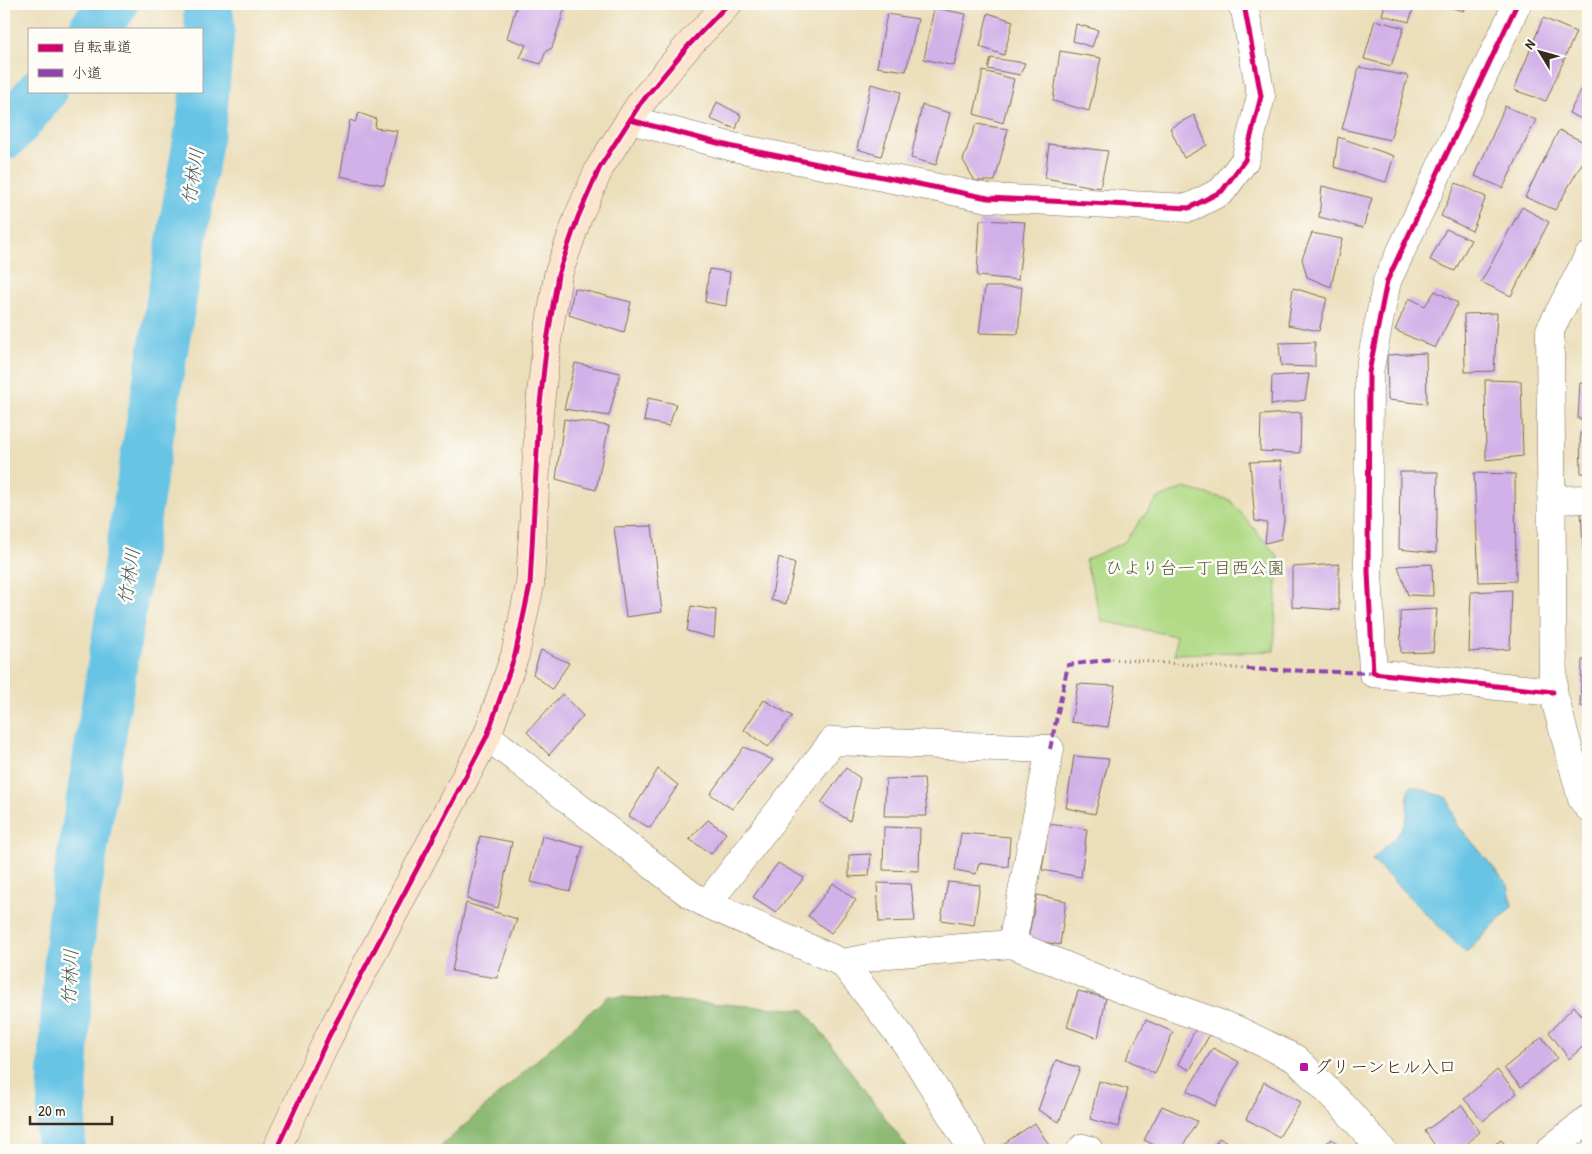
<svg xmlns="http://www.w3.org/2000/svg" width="1592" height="1154" viewBox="0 0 1592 1154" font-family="'Patrick Hand','Klee One',sans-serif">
	<rect width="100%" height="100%" fill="#fdfcf7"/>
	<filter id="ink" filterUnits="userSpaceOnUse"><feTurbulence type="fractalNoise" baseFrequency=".02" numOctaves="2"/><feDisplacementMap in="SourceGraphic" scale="10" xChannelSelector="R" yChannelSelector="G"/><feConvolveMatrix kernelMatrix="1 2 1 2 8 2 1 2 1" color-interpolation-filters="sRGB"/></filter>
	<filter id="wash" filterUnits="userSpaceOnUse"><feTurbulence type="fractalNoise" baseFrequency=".0096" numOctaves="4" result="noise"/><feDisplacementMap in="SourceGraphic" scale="20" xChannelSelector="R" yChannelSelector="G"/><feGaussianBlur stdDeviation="1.12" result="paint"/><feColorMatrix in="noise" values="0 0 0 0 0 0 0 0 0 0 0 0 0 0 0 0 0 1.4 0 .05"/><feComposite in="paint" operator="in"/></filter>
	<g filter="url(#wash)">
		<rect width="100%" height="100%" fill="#ebdeba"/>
		<path fill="#b0da85" stroke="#768252" d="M1184,488L1230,500L1278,557L1274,651L1175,654L1176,636L1102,621L1085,560L1124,542L1157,499Z"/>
		<path fill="#8cba72" stroke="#647248" d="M608,996L805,1010L909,1150H437Z"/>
		<path fill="#67c4e5" stroke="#517782" d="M1412,786L1448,798L1456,823L1508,885L1512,906L1466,953L1372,860L1400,832L1407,817L1408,790Z"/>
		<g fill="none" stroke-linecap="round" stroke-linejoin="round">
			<path stroke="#67c4e5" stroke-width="50" d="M94,29L113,4
				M4,135L15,124L42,91
				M60,1150L67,984L72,919L148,441L202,116L210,27L207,4"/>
		</g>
		<g id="blocks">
			<path fill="#d2b0e8" d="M517,4H566L552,48L546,51L541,64L520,58L526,45L507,38Z
				M882,4H894L892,9L882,6Z
				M1385,4H1415L1409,22L1382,15Z
				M1450,4H1467L1464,11L1449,7Z
				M934,8L966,14L954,66L924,59Z
				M988,13L1013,21L1004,55L980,47Z
				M887,14L918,19L906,71L877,67Z
				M1543,18L1576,32L1546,101L1514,90Z
				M1375,20L1404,28L1391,66L1364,59Z
				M1076,24L1098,30L1092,47L1073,41Z
				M1060,51L1101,58L1089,111L1053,101Z
				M991,58L1025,63L1020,75L988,69Z
				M1359,67L1408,76L1390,140L1342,129Z
				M983,71L1014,79L1003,123L974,114Z
				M1588,77V122L1569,113Z
				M871,84L901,92L881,156L857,149Z
				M717,102L741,115L736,129L710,119Z
				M922,105L950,113L936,165L911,158Z
				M1505,106L1536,120L1503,188L1475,176Z
				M359,113L376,119L375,128L397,131L384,185L340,176L350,120L355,122Z
				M1194,115L1207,145L1184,158L1170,128Z
				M976,124L1008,129L995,181H975L963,160Z
				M1559,130L1588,144V153L1555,210L1525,197Z
				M1338,137L1394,156L1386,182L1334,167Z
				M1049,144L1108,151L1100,188L1045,178Z
				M1456,183L1486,197L1472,231L1441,216Z
				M1322,186L1372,198L1363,228L1319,217Z
				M1522,207L1549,222L1511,296L1481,282Z
				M980,220L1025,222L1018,280L977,276Z
				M1446,229L1471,240L1455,271L1430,260Z
				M1312,233L1342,239L1331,287L1307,277L1302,259Z
				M709,269L730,272L726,306L705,302Z
				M985,287H1022L1018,334L979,333Z
				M574,288L631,302L624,333L569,315Z
				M1293,288L1327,298L1319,331L1288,325Z
				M1435,291L1458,303L1435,348L1395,330L1409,298L1425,306Z
				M1497,313L1494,371L1465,372L1464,314Z
				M1315,342V367L1281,366L1279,343Z
				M1426,353L1427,404L1388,400L1387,355Z
				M575,363L620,373L609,416L564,409Z
				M1309,374L1305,400L1271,405L1272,376Z
				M1485,380L1521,381L1523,456L1486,460Z
				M1580,383L1588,384V419H1578Z
				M648,398L676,404L669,426L644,421Z
				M1301,412L1300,453L1260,451L1261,415Z
				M564,419L609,426L596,490L556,479Z
				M1580,433H1588V473H1581Z
				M1281,461L1284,520L1281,539L1265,543L1267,523L1255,521L1250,462Z
				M1400,472H1438L1436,553L1399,549Z
				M1474,473L1515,474L1516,581L1479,582Z
				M1581,511H1588V548H1583Z
				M652,526L662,612L626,617L614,527Z
				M779,557L795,564L786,604L771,600Z
				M1339,564V610L1292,607V567Z
				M1432,564L1433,596L1408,595L1398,566Z
				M1512,590L1510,649L1469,652L1471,592Z
				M691,606L716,610L714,638L687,631Z
				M1437,609L1433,652L1401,653L1400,611Z
				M1585,610H1588V649H1586Z
				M541,650L569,663L552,689L533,674Z
				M1582,660H1588V706H1580Z
				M1078,684L1115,686L1108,727L1071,722Z
				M562,694L583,716L549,755L527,732Z
				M764,700L792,716L768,747L744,730Z
				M744,747L773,760L732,809L710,794Z
				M1074,756L1109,759L1095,814L1066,808Z
				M846,768L860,778L850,821L821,803Z
				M658,769L678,785L650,828L629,816Z
				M924,778L927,816H884L886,779Z
				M708,820L726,833L711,854L689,839Z
				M1049,824L1087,829L1081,877L1042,870Z
				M884,827L920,828L919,871L883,870Z
				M961,833L1010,837L1008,867L979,863L976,874L955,870Z
				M480,836L512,842L498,908L467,899Z
				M542,836L583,847L570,891L531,882Z
				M871,854L869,876L849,877V855Z
				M778,863L804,878L776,912L753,897Z
				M948,882L980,885L974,925L941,920Z
				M833,883L856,900L831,933L808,916Z
				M877,883L911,884L915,921L879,922Z
				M1037,895L1066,901L1060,945L1028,939Z
				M466,903L517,919L497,978L452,971Z
				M1078,991L1106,998L1098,1038L1067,1027Z
				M1574,1006L1588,1023V1042L1569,1059L1549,1032Z
				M1146,1020L1173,1032L1155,1074L1126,1059Z
				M1196,1028L1210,1034L1190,1070L1178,1064Z
				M1542,1037L1557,1058L1521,1087L1504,1068Z
				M1213,1048L1239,1062L1215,1106L1187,1091Z
				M1056,1060L1080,1068L1059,1122L1038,1110Z
				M1497,1070L1517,1093L1483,1121L1464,1099Z
				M1099,1081L1128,1089L1118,1127L1090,1119Z
				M1264,1082L1301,1102L1279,1137L1246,1119Z
				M1462,1105L1480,1132L1460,1150H1438L1425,1131Z
				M1162,1106L1197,1121L1181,1150H1164L1144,1140Z
				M1035,1123L1052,1150H998L997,1148Z
				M1219,1138L1244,1150H1212Z
				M1332,1139L1342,1150H1317Z
				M1501,1140L1511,1150H1487Z"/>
		</g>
	</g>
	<g filter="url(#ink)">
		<use href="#blocks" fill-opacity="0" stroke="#796955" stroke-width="1"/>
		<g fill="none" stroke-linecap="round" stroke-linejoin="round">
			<g stroke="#796955" stroke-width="29">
				<path id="street" d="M1517,4L1387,281L1369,372L1368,572L1373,673L1553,692
					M630,120L733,147L988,198L1189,208L1222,191L1245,160L1261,96L1245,10L1241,4
					M1588,257L1550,330L1553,692L1582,799L1588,807
					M1552,500L1588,499
					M487,736L691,895L707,904L843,963L906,1043L973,1150
					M707,904L833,741L1050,749L1012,944
					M843,963L888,954L1012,944L1124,990L1237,1030L1296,1059L1346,1109L1382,1150
					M1081,1150L1083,1148L1089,1150
					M1550,1150L1588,1119"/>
			</g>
			<g stroke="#796955" stroke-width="29">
				<path id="secondary" d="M276,1150L329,1036L487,736L515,655L530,585L539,413L547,341L558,275L578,217L600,167L640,104L688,46L728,4"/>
			</g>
			<path stroke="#796955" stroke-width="3" stroke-dasharray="1 4" stroke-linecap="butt" d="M1112,659L1247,669"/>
			<use href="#street" stroke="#fff" stroke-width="28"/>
			<use href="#secondary" stroke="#fbe5cf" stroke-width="28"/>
			<path stroke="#8e44ad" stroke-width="4" stroke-dasharray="8 4" stroke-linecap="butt" d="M1247,669L1373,673
				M1050,749L1068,665L1112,659"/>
			<g stroke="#fdfcf7" stroke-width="8">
				<path id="cycleway" d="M1517,4L1387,281L1369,372L1368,572L1373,673L1553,692
					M630,120L733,147L988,198L1189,208L1222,191L1245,160L1261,96L1245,10L1241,4
					M276,1150L329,1036L487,736L515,655L530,585L539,413L547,341L558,275L578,217L600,167L640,104L688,46L728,4"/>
			</g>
			<use href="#cycleway" stroke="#d6006c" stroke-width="5"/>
		</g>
	</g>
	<rect fill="#b5179e" stroke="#fdfcf7" stroke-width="2" x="1299" y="1062" width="10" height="10" rx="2.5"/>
	<g text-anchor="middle" stroke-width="5" stroke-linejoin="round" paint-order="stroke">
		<g font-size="18" fill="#585638" stroke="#fdfcf7">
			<text x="1195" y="574">ひより台一丁目西公園</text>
		</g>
		<g font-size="18" fill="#3b2a1e" stroke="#fdfcf7" text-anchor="start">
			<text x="1314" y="1073">グリーンヒル入口</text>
		</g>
		<g font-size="19" font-style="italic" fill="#48585a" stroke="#fdfcf7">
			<text transform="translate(192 176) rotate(-81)" y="7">竹林川</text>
			<text transform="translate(128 576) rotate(-81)" y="7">竹林川</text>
			<text transform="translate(69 977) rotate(-87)" y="7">竹林川</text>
		</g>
	</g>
	<rect width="1592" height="1154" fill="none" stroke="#fdfcf7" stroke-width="20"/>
	<rect x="28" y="28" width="175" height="65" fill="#fdfcf7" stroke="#afa8a0"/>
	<rect x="38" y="44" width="25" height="8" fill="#d6006c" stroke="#afa8a0"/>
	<text x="72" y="52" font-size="15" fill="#3b2a1e">自転車道</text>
	<rect x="38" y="69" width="25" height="8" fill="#8e44ad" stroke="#afa8a0"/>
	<text x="72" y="78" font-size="15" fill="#3b2a1e">小道</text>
	<g transform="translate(1540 52) rotate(307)" stroke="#fdfcf7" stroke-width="4" paint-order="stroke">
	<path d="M0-4L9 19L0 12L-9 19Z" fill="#3b2a1e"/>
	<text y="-8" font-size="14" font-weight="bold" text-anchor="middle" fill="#3b2a1e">N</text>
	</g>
	<path d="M30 1116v8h82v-8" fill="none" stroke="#3b2a1e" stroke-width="2.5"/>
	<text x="38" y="1116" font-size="15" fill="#3b2a1e" stroke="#fdfcf7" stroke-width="4" paint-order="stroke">20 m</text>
</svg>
